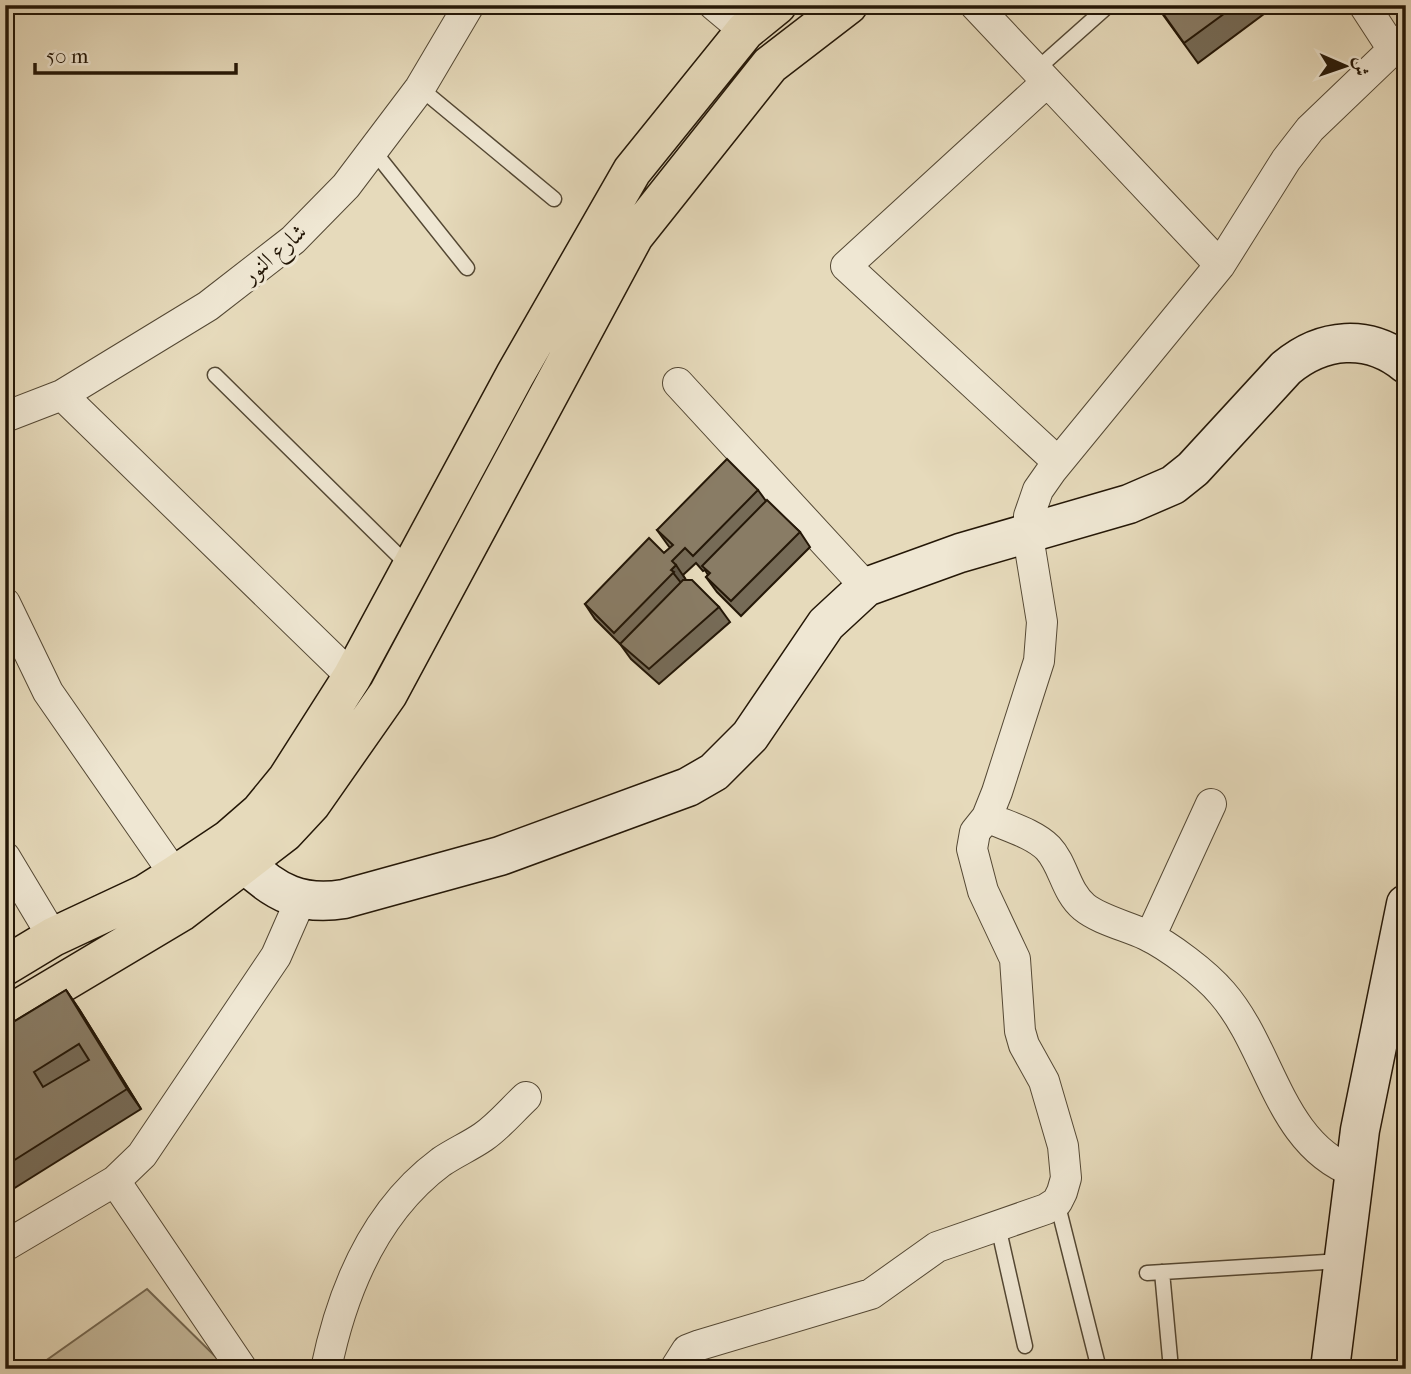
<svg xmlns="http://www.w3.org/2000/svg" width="1411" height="1374" viewBox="0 0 1411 1374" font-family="'IM FELL French Canon',Amiri,serif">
	<rect width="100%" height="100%" fill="#e6dabb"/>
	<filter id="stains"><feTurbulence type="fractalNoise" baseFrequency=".00286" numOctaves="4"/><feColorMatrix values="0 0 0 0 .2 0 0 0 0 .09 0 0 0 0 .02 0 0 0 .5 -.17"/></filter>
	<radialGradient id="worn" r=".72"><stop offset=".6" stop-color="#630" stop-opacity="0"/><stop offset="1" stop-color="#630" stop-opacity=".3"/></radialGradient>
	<path fill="#c5b99c" stroke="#746852" stroke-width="2" d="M147,1289L228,1369H34Z"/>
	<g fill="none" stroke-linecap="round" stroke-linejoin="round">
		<g stroke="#544834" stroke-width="17">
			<path id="service" d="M1036,70L1109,5
				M420,88L554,199
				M373,150L467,268
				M215,375L410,567
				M1057,1202L1099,1369
				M998,1226L1025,1346
				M1162,1272L1171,1369
				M1147,1273L1341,1261"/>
		</g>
		<g stroke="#544834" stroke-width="32">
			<path id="minor" d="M714,5L745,31
				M975,5L1220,265
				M1364,5L1392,48
				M1047,82L846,266L1058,462
				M678,383L866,587
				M62,395L352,677
				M5,417L62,395L208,306L293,240L346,186L420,88L469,5
				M5,603L48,692L175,875
				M987,817C1006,826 1033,833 1048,848C1064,865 1065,891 1084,907C1100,920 1127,926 1146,935C1169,946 1205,973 1222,993C1271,1049 1278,1143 1354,1172
				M5,857L53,937
				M1150,937L1211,804
				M115,1181L242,1369
				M5,1246L115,1181L142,1155L276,956L301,899
				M326,1369C342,1291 375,1211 441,1162C454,1153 470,1146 483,1137C499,1126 512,1110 526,1097
				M675,1369L687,1350L700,1345L871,1294L937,1247L1046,1209L1057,1202L1062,1192L1066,1178L1063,1146L1044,1081L1024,1045L1020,1031L1015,959L983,891L972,849L975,832L987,817L997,792L1039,661L1042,622L1028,536L1029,516L1038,490L1052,470L1220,265L1286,160L1310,129L1406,37"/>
		</g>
		<g stroke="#241707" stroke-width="41">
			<path id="secondary" d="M246,864C275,893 302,906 344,899L500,856L688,787L714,772L750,736L826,624L866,587L960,553L1129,504L1173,485L1193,469L1286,368C1322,338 1368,333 1406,364
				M1330,1369L1360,1130L1406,904"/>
		</g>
		<g stroke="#241707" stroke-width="41">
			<path id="primary" d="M5,966L53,937L145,894L175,875L229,839L260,812L287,779L352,677L515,375L632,171L745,31L777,5
				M5,1017L181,912L284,833L311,804L388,694L634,236L770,65L848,5"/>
		</g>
		<use href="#service" stroke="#efe7d3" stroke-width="14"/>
		<use href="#minor" stroke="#efe7d3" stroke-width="30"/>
		<use href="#secondary" stroke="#efe7d3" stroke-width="38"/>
		<use href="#primary" stroke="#e6dabb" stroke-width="38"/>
	</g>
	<path fill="#766b57" stroke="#241707" stroke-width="2" d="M1156,5H1276L1198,63Z
		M758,490L766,501L800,532L810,547L741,616L717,592L706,577L708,575L705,570L703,571L696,563L683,575L686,580L719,607L730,622L659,684L631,659L620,644L595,619L585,604L664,553L670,548L657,530Z
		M66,990L79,1009L141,1109L5,1194V1027Z"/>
	<path fill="#605747" stroke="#241707" stroke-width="2" d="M676,565L686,580L682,584L671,570Z
		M66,990L79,1009L141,1109L127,1089Z"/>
	<path fill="#897c65" stroke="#241707" stroke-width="2" fill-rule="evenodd" d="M1157,5H1236L1184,43Z
		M727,459L758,490L693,556L685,548L672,561L676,565L671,570L674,572L614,633L585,604L649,538L664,553L673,545L657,530Z
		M767,500L800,532L731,601L706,577L710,573L702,566Z
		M683,580H692L719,607L649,669L620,644Z
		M66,990L127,1089L5,1166V1111L13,1106L5,1093V1027ZM79,1044L89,1060L43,1087L34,1072Z"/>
	<g text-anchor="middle" stroke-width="6" stroke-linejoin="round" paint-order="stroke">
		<g font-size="23" fill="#241707" stroke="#efe7d3">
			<text transform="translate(274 253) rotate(-41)" y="8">شارع النور</text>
		</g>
	</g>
	<rect width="1411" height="1374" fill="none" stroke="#e6dabb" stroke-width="28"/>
	<rect x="7" y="7" width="1397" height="1360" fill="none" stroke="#241707" stroke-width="3.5"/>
	<rect x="14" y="14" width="1383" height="1346" fill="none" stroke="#241707" stroke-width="2"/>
	<g transform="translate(1345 66) rotate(92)" stroke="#efe7d3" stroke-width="5" paint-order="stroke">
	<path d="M0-5L12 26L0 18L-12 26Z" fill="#241707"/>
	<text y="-10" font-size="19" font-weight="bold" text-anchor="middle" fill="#241707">ش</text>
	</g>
	<path d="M35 63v10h201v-10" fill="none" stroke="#241707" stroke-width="3.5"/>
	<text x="46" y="63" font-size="21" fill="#241707" stroke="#efe7d3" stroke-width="5" paint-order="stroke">50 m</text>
	<rect width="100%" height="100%" filter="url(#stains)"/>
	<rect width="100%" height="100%" fill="url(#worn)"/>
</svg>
